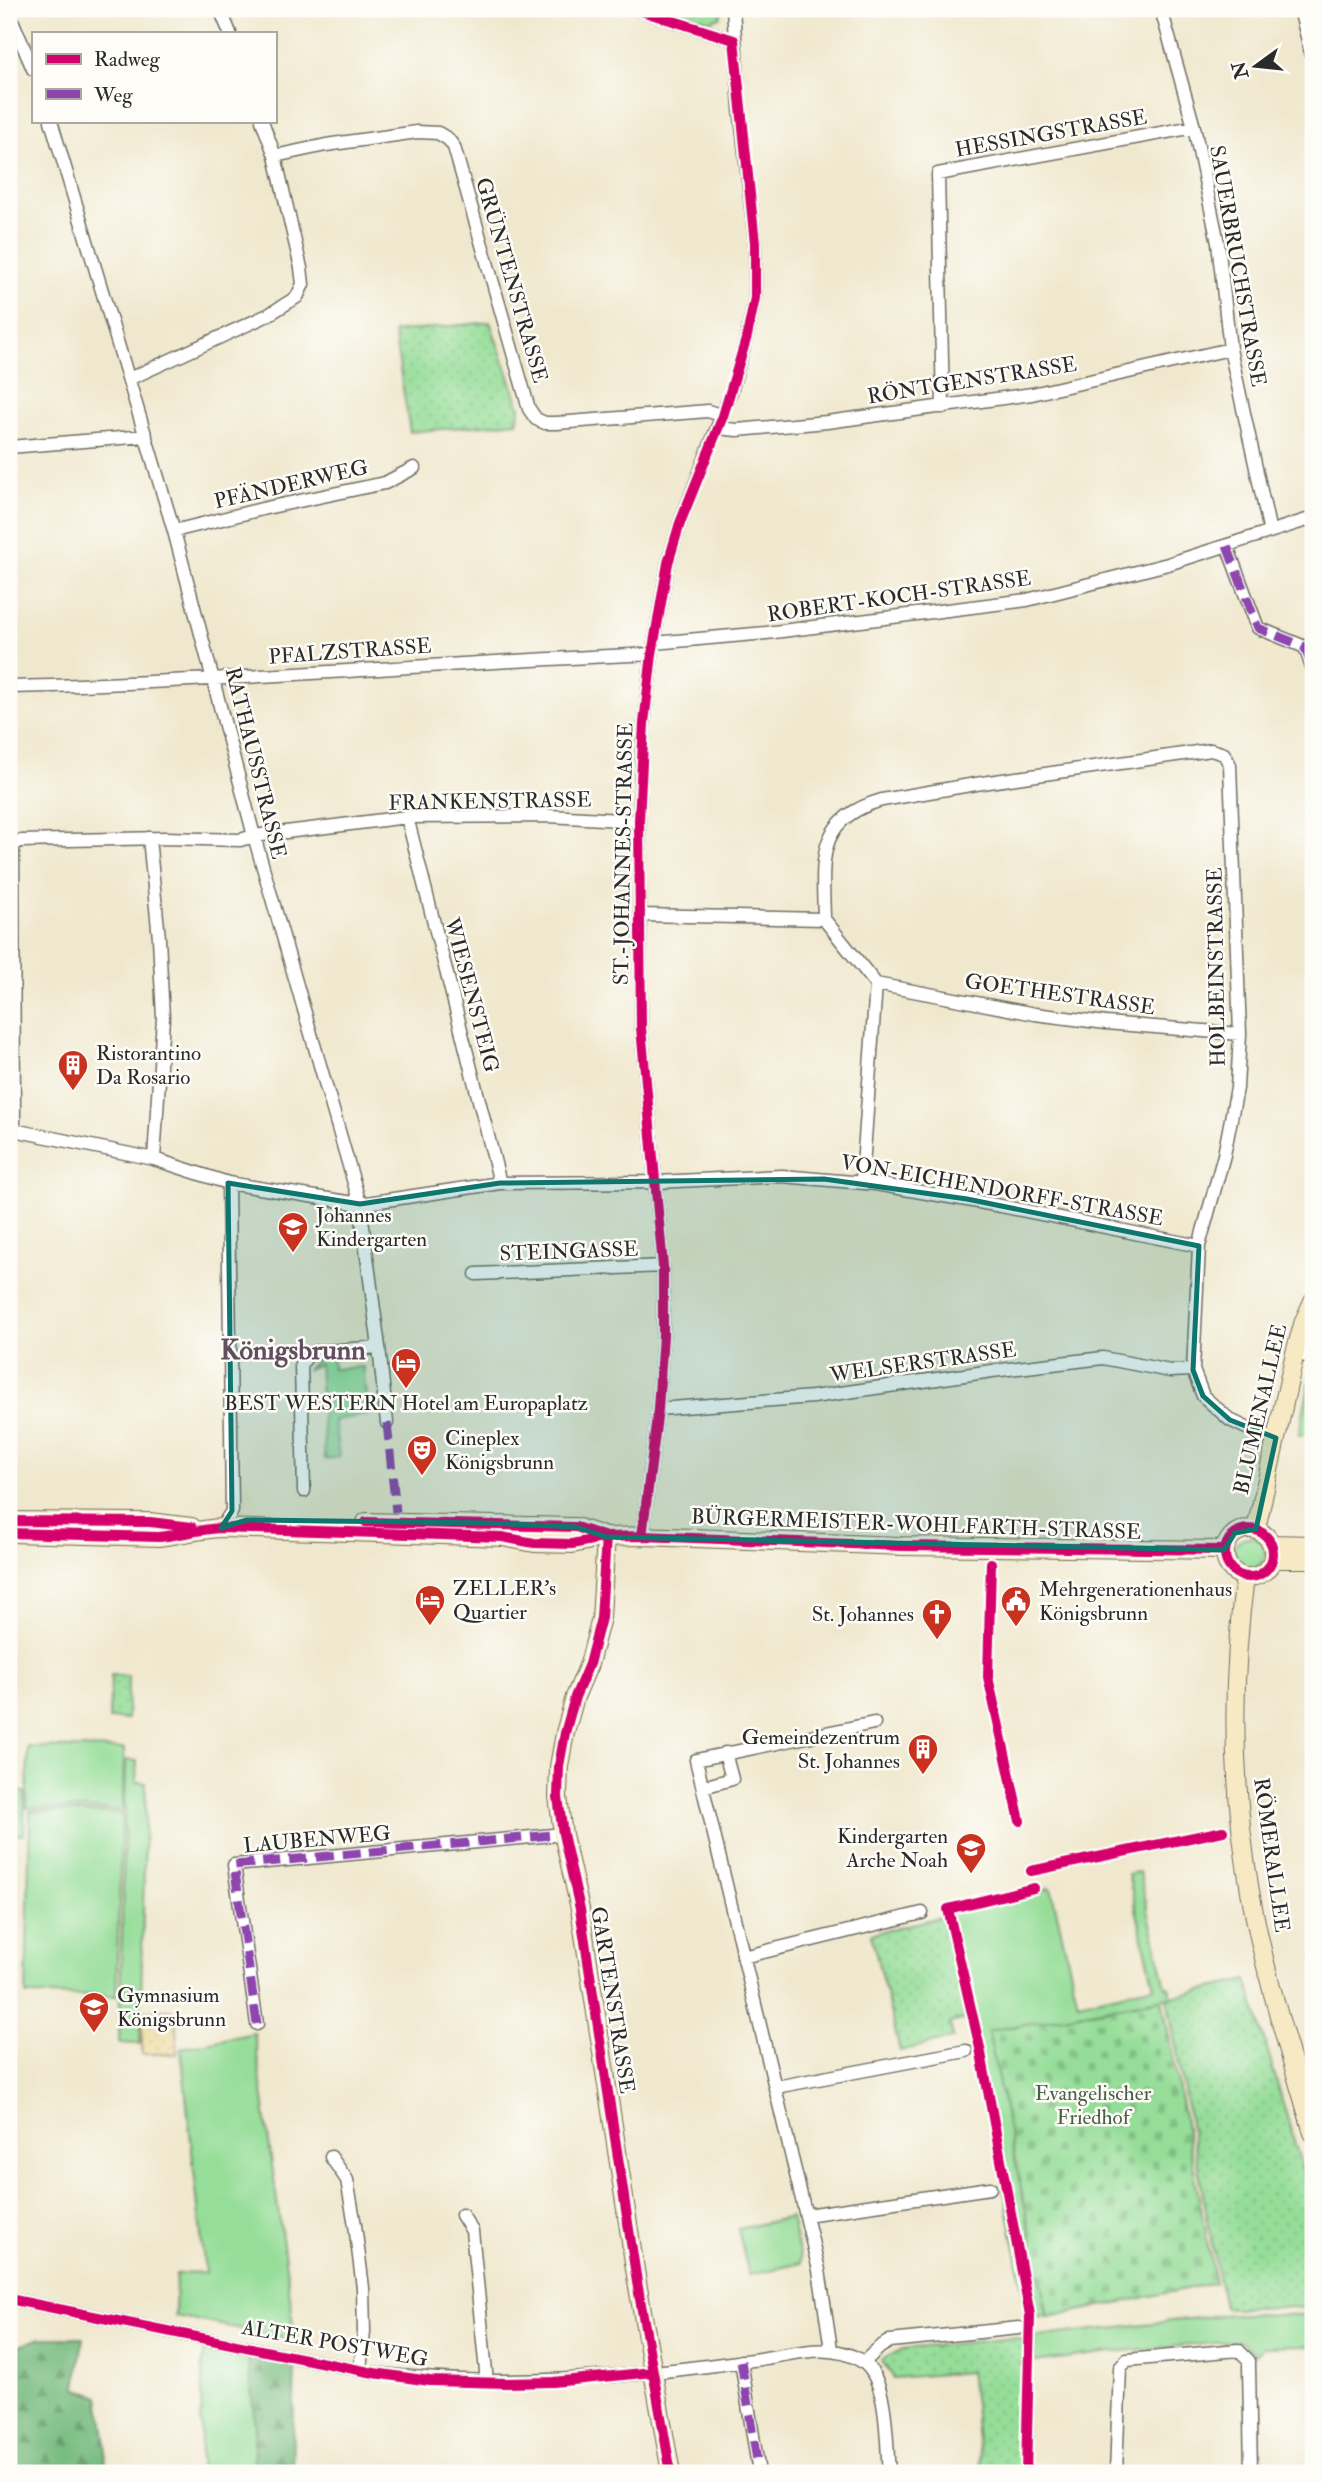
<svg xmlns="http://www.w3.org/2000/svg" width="1322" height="2482" viewBox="0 0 1322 2482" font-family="'IM FELL Double Pica',serif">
	<defs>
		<pattern id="forest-firs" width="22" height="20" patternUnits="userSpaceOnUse" patternTransform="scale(1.75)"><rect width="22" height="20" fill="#78bc80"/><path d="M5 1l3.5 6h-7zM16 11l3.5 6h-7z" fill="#639969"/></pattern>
		<pattern id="sand-dots" width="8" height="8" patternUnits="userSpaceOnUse" patternTransform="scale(1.75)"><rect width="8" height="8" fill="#eeda9e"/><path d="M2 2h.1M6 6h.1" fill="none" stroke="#cb8" stroke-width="1.8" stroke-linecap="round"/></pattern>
		<pattern id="cemetery-stones" width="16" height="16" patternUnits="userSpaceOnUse" patternTransform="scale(1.75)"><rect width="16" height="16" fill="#95dd98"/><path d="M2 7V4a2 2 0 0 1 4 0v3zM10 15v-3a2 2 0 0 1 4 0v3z" fill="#81be83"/></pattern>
		<pattern id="park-dots" width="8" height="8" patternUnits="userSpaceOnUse" patternTransform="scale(1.75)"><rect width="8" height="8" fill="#95dd98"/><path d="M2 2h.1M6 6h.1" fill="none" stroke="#81be83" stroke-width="1.8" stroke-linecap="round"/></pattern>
	</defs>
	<rect width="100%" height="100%" fill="#fdfcf7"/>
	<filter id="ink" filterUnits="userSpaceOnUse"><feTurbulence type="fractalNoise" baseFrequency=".0143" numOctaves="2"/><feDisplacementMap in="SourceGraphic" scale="14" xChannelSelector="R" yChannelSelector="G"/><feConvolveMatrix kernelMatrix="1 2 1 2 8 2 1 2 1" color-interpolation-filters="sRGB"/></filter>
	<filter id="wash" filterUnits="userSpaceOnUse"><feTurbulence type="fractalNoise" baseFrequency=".00686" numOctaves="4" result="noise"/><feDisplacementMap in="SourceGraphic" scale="28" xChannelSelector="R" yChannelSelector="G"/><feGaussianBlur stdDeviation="1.57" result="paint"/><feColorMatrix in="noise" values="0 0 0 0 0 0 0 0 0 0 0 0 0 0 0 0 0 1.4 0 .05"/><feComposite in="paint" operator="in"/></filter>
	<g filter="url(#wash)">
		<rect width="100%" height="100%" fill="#f0e8ce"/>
		<path fill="#95dd98" stroke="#608462" stroke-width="2" d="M332,1356L333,1369L363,1367L368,1415L334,1420L339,1457L325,1459L319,1364L306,1370L318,1358Z
			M1313,1376V1435H1299L1310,1380Z
			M1233 1553a16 16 0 1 1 32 0a16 16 0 1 1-32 0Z
			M28,1747L124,1749L123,1810L27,1808Z
			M126,1760L137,1761L136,1782L146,1783L140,2044L119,2043Z
			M9,1792H25L24,1835H9Z
			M30,1811L122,1813L116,1996L26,1995Z
			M1139,1872L1166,1987L1169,1986L1171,1997L989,2031L1048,2317L1028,2314L974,2037L945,1913L1051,1888L1078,2003L1154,1986L1128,1874Z
			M254,2033L296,2340L175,2316L176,2274L205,2273L181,2048Z
			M791,2217L801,2263L749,2275L738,2229Z
			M1231,2314L1313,2315V2346L1263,2347L1256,2354L1239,2341L1111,2352L1034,2362V2337Z
			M203,2349L248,2357L255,2425L253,2473H200Z"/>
		<path fill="url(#forest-firs)" stroke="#527456" stroke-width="2" d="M40,2338H83L76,2388L99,2397L106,2444L105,2473H9V2350Z
			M248,2357L295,2365L292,2473H253L255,2425Z"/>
		<path fill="url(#sand-dots)" stroke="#8c8264" stroke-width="2" d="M176,2010L177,2054H142V2011Z"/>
		<path fill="url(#cemetery-stones)" stroke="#608462" stroke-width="2" d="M1162,1999L1215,2283L1048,2317L988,2031Z"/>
		<path fill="url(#park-dots)" stroke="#608462" stroke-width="2" d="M667,9H723L720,17L709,21Z
			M490,322L520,408L517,422L410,432L394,332Z
			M111,1675L128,1676L127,1719H109Z
			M944,1916L966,2019L950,2023L953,2038L900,2051L871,1934Z
			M1247,1980L1313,2206V2307L1224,2308L1167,1998Z
			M1013,2338L1027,2341L1024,2473H982L970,2372L894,2378L881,2360L903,2349Z"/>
	</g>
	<g filter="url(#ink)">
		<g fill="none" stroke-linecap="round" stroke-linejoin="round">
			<g stroke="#706d64" stroke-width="15">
				<path id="street" d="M220,9L230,33
					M635,9L734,40
					M1161,9L1194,127L1218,243L1230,349L1270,532
					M1300,9L1313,61
					M9,13L33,69
					M51,121L174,531L254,836L360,1204L379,1347L387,1423
					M275,156L326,145L417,132L438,133L448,139L454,147L529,409L536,419L545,423H557L708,411L723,416
					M129,379L268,315L297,297L303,284L301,268L275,156L262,121
					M943,407L938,174L1194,127
					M718,428L737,430L827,422L1032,394L1230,349
					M9,447L146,436
					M174,531L266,508L385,483L414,468
					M1227,546L1258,628L1305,647L1313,671
					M654,643L766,633L1027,600L1168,564L1313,518
					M9,687C223,682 437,663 652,654
					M407,817L500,1183
					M149,838L159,938L163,1018L154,1159
					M13,847L14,1130
					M9,848L20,841L165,838L240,840L254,836L407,817L549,816L639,821
					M640,915L824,919L876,984
					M824,919C823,862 814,819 882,800L982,783L1211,750L1224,754L1230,765L1240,1034L1237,1088L1224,1155L1199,1246L1193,1370L1203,1396L1230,1420L1261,1435L1276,1438
					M876,984L1035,1014L1106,1023L1240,1034
					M9,1129L154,1159L228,1183L360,1204L500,1183L656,1182L782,1176L876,1184L1001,1206L1199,1246
					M862,1181L876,984
					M476,1274L663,1266
					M1295,1353L1313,1358
					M658,1409L813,1397L992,1371L1103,1358L1170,1371L1193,1370
					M304,1491L301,1364L309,1354L315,1352L379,1347
					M221,1528L232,1511L228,1183
					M642,1536L658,1409L663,1335V1266L641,1028L639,821L643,732L652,654L668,563L680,523L731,392L747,336L755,298V243L740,109L733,9
					M703,1787L732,1779L725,1753
					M743,1957L922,1913
					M257,2024L234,1865L563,1834
					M776,2087L966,2051
					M331,2157L347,2180L355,2225L363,2288L364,2332L360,2370
					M462,2215L472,2231L487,2382
					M806,2215L990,2188
					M9,2299L374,2373C503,2390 631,2377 760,2359C793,2354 833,2341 863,2362C889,2381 886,2444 889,2473
					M831,2349L819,2270L696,1760L874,1723
					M741,2361L759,2473
					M864,2362L880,2347L890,2341L1019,2328
					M1116,2473L1120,2368L1127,2360L1238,2350L1249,2361V2366L1251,2473"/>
			</g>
			<g stroke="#706d64" stroke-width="20">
				<path id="secondary" d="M9,1521L150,1522L192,1527
					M366,1522L576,1527L606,1537
					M1225 1553a24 24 0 1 1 48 0a24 24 0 1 1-48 0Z
					M1256,1529L1295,1353L1304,1321L1313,1301
					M9,1533L159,1537C180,1535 200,1529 221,1528L502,1537L534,1543L572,1544L606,1537L642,1536L901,1546L1224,1550
					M606,1537L601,1618L589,1664L575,1697L565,1733L559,1766L558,1797L563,1834L580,1909L637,2282L671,2473
					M1271,1544L1313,1545
					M1272,1559H1313
					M1245,1577C1231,1681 1232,1787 1250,1891C1264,1973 1290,2053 1313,2133"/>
			</g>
			<use href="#street" stroke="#fff" stroke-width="12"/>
			<use href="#secondary" stroke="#f6e9c3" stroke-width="18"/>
			<path stroke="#8e44ad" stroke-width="9" stroke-dasharray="18 9" stroke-linecap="butt" d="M1227,546L1258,628L1305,647L1313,671
				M387,1423L396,1512
				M257,2024L234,1865L563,1834
				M741,2361L759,2473"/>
			<g stroke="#fdfcf7" stroke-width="15">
				<path id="cycleway" d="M635,9L734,40L755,243V298L747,336L723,416L680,523L668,563L652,654L644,723L639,821L641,1028L663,1266V1335L658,1409L642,1536
					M9,1521L150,1522L192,1527
					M366,1522L576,1527L606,1537
					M1225 1553a24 24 0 1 1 48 0a24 24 0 1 1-48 0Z
					M9,1533L159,1537C180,1535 200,1529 221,1528L502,1537L534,1543L572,1544L606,1537L642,1536L901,1546L1224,1550
					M606,1537L601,1618L589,1664L575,1697L565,1733L559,1766L558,1797L563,1834L580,1909L637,2282L671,2473
					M991,1563L988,1677L1020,1821
					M1031,1871L1223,1831
					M9,2299L374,2373L430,2381L506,2383L553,2382L653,2372
					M1026,2473L1030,2315L980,2048L948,1909L1034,1888"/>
			</g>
			<use href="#cycleway" stroke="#d6006c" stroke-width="10"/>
		</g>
	</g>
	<path fill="#0f766e" fill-opacity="0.2" stroke="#0f766e" stroke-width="5" stroke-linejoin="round" d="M824,1179L967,1199L1199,1246L1193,1370L1203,1396L1230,1420L1276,1438L1256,1529L1235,1533L1224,1550L606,1537L576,1527L485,1523L247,1520L221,1528L232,1511L228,1183L360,1204L500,1183Z"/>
	<defs>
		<g id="building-pin" transform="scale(1.575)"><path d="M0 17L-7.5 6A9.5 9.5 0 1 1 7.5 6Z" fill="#c8321e" stroke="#fdfcf7"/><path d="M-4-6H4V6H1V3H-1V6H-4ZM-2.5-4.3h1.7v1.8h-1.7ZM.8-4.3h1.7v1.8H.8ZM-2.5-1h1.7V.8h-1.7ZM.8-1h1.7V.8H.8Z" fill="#fff"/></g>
		<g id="school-pin" transform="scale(1.575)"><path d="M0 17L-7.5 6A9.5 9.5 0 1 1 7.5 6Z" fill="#c8321e" stroke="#fdfcf7"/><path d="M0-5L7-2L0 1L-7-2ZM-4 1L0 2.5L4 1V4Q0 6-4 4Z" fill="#fff"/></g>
		<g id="hotel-pin" transform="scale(1.575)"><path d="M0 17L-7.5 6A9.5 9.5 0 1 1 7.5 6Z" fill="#c8321e" stroke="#fdfcf7"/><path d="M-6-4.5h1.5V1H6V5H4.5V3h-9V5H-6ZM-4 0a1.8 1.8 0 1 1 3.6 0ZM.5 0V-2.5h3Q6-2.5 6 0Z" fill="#fff"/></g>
		<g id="theatre-pin" transform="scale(1.575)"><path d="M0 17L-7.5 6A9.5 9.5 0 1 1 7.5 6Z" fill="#c8321e" stroke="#fdfcf7"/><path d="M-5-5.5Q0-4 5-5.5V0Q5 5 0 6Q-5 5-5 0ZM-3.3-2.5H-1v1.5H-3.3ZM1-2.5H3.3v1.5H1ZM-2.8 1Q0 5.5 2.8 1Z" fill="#fff"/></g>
		<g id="civic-pin" transform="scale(1.575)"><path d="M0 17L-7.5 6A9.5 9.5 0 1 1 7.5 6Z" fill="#c8321e" stroke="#fdfcf7"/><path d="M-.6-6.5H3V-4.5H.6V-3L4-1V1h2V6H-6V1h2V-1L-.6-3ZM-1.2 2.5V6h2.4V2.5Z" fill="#fff"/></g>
		<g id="church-pin" transform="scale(1.575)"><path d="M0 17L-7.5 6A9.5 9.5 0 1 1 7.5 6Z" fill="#c8321e" stroke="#fdfcf7"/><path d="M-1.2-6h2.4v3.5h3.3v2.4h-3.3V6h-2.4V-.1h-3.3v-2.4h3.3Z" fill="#fff"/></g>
	</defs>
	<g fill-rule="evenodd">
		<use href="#building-pin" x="73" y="1065"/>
		<use href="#school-pin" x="293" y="1227"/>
		<use href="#hotel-pin" x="406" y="1363"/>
		<use href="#theatre-pin" x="422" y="1450"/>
		<use href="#hotel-pin" x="430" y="1600"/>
		<use href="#civic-pin" x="1016" y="1601"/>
		<use href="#church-pin" x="937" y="1614"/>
		<use href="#building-pin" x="923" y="1749"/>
		<use href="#school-pin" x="971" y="1848"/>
		<use href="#school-pin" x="94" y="2007"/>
	</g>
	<g text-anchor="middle" stroke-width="5" stroke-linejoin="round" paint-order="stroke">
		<g font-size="21" fill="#2b2b2b" stroke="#fdfcf7">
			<text transform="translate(1051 133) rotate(-10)" y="7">HESSINGSTRASSE</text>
			<text transform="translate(1238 266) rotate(80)" y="7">SAUERBRUCHSTRASSE</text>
			<text transform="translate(512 280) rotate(74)" y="7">GRÜNTENSTRASSE</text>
			<text transform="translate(972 380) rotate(-9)" y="7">RÖNTGENSTRASSE</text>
			<text transform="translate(291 484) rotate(-13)" y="7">PFÄNDERWEG</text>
			<text transform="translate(899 596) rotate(-8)" y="7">ROBERT-KOCH-STRASSE</text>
			<text transform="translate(350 651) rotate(-4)" y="7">PFALZSTRASSE</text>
			<text transform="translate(256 763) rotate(76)" y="7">RATHAUSSTRASSE</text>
			<text transform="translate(490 801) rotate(-1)" y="7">FRANKENSTRASSE</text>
			<text transform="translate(623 854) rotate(-89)" y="7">ST.-JOHANNES-STRASSE</text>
			<text transform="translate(1216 967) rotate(-91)" y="7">HOLBEINSTRASSE</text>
			<text transform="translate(1060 994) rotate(8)" y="7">GOETHESTRASSE</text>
			<text transform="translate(472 995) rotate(75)" y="7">WIESENSTEIG</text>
			<text transform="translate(1002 1190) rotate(10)" y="7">VON-EICHENDORFF-STRASSE</text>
			<text transform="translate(569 1251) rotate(-2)" y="7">STEINGASSE</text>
			<text transform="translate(923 1362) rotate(-8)" y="7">WELSERSTRASSE</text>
			<text transform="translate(1260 1409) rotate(-77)" y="7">BLUMENALLEE</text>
			<text transform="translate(916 1524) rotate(2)" y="7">BÜRGERMEISTER-WOHLFARTH-STRASSE</text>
			<text transform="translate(317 1839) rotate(-5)" y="7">LAUBENWEG</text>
			<text transform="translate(1272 1855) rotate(82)" y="7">RÖMERALLEE</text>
			<text transform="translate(613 2000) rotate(81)" y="7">GARTENSTRASSE</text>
			<text transform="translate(335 2343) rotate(10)" y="7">ALTER POSTWEG</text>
		</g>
		<g font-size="21" fill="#2b2b2b" stroke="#fdfcf7" text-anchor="start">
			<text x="96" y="1060">Ristorantino<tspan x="96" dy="24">Da Rosario</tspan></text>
			<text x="316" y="1222">Johannes<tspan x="316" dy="24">Kindergarten</tspan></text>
			<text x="406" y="1410" text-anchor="middle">BEST WESTERN Hotel am Europaplatz</text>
			<text x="445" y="1445">Cineplex<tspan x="445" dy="24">Königsbrunn</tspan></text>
			<text x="453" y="1595">ZELLER's<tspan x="453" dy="24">Quartier</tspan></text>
			<text x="1039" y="1596">Mehrgenerationenhaus<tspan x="1039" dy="24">Königsbrunn</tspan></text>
			<text x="914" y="1621" text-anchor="end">St. Johannes</text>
			<text x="900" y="1744" text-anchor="end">Gemeindezentrum<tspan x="900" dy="24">St. Johannes</tspan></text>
			<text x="948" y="1843" text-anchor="end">Kindergarten<tspan x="948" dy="24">Arche Noah</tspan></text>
			<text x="117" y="2002">Gymnasium<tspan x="117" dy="24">Königsbrunn</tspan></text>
		</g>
		<g font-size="21" fill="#4b604c" stroke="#fdfcf7">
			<text x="1093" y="2100">Evangelischer<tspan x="1093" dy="24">Friedhof</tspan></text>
		</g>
		<g font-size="28" font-weight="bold" fill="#624e60" stroke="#fdfcf7">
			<text x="293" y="1359">Königsbrunn</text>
		</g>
	</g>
	<rect width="1322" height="2482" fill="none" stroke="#fdfcf7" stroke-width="35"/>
	<rect x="32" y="32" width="245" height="91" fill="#fdfcf7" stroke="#a9a8a5" stroke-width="2"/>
	<rect x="46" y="54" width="35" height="10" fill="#d6006c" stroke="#a9a8a5" stroke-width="2"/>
	<text x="94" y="66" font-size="21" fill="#2b2b2b">Radweg</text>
	<rect x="46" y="89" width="35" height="10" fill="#8e44ad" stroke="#a9a8a5" stroke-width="2"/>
	<text x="94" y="102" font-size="21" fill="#2b2b2b">Weg</text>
	<g transform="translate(1256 66) rotate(255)" stroke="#fdfcf7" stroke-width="5" paint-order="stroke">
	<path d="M0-5L12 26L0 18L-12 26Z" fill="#2b2b2b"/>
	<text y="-10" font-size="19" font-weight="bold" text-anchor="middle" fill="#2b2b2b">N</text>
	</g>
</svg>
